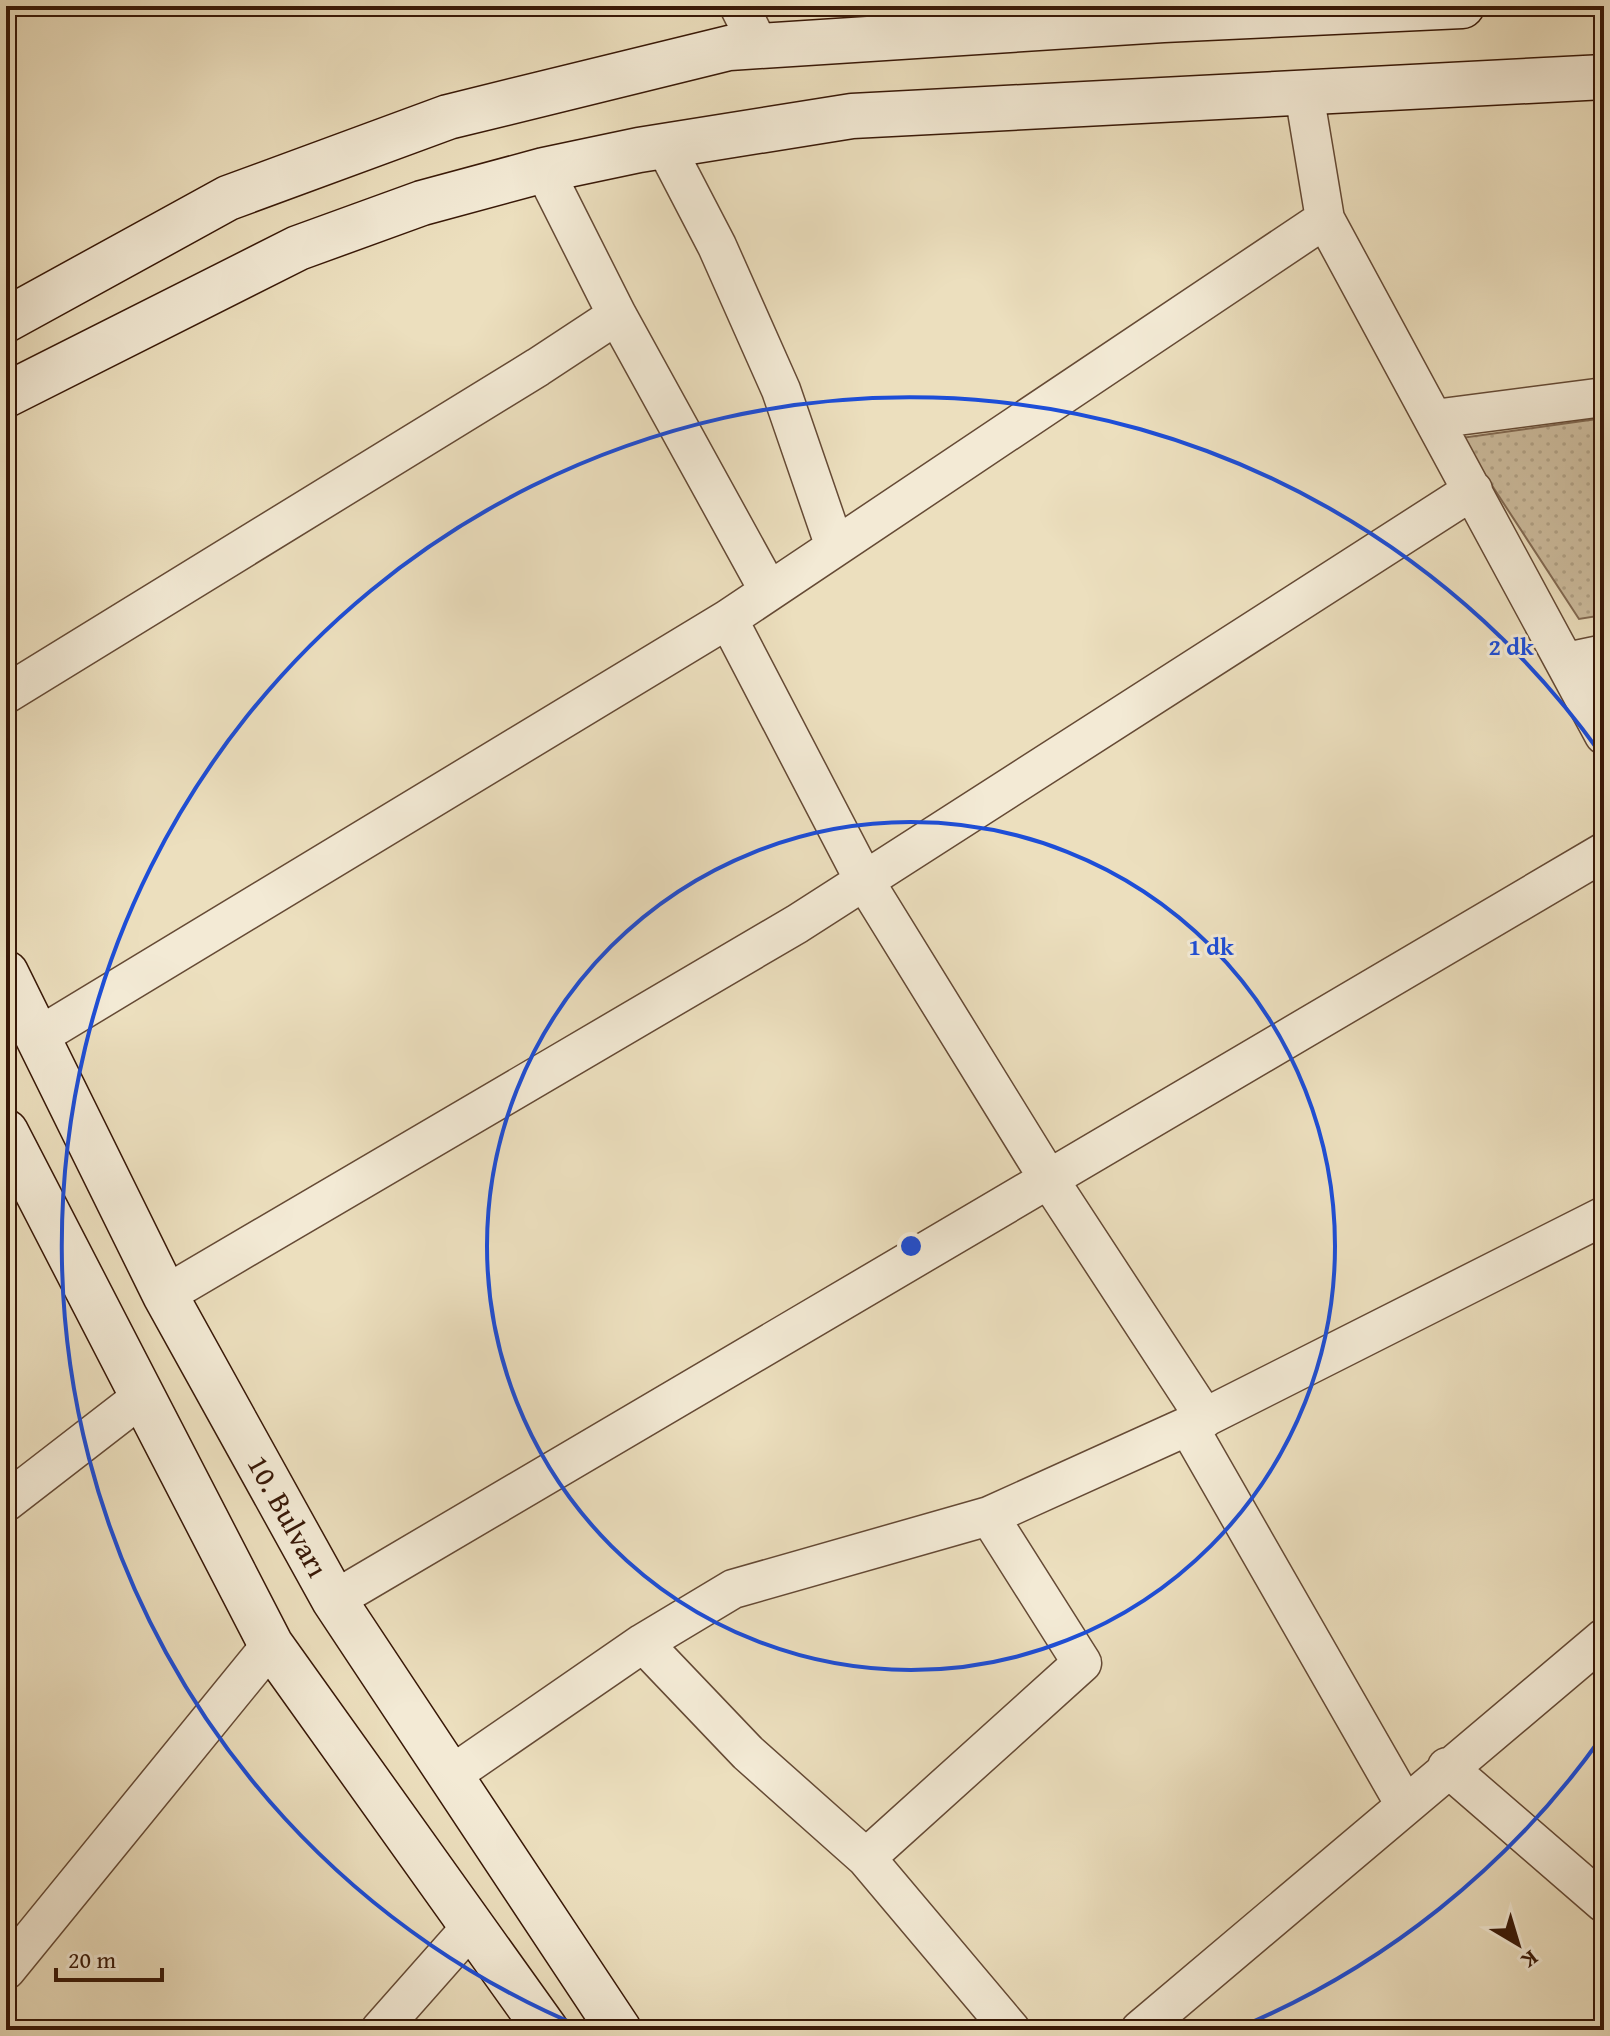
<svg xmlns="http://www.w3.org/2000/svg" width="1610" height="2036" viewBox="0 0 1610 2036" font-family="'Gentium Book Plus',serif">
	<defs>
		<pattern id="park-dots" width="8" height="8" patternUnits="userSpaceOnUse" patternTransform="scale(2)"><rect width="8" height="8" fill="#cdbd9f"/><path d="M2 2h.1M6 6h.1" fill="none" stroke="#b1a287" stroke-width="1.8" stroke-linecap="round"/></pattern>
	</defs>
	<rect width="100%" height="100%" fill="#ecdfbe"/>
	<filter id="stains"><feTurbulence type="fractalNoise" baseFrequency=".0025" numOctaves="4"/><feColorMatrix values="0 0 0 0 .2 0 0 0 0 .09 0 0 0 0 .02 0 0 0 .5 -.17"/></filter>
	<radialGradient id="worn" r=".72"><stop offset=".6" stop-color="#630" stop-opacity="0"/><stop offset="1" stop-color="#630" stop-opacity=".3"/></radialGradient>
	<path fill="url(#park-dots)" stroke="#826a53" stroke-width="2" d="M1604,418V615L1579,619L1461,438Z"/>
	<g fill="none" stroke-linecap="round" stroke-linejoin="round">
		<g stroke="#654a35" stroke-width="41">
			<path id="street" d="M739,6L759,46
				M1304,93L1325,219L1604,735
				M665,146L717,246L781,390L835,547
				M544,170L617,315L769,591
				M1434,419L1604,397
				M728,619L864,880L1048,1178L1205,1418
				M1566,662L1604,654
				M6,694L538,367L617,315
				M36,1038L728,619L1325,219
				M165,1295L797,924L1473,490
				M1188,1426L1404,1803
				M6,1502L143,1396
				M989,1516L1082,1663L866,1858L1011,2030
				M334,1600L1604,852
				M643,1643L748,1753L866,1858
				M1447,1767L1604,1903
				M450,1776L643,1643L733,1589L989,1516L1188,1426L1604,1216
				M6,1970L271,1645
				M380,2030L472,1926
				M1140,2030L1604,1638"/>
		</g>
		<g stroke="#381807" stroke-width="47">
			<g id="secondary">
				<path d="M6,320L228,198L448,117L729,48L1163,20L1462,6"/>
				<path d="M6,395L298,248L422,203L544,170L639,150L852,116L1604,77"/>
				<path id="s1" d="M6,973L165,1295L334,1600L619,2030"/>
				<path d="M6,1132L271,1645L546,2030"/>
			</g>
		</g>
		<use href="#street" stroke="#f3ead5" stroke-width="38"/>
		<use href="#secondary" stroke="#f3ead5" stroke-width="44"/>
	</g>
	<g fill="none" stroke="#1d4ed8" stroke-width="4">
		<circle cx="911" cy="1246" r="424"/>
		<path d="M1601 1738A848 848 0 0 1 1236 2029M586 2029A848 848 0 1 1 1601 754"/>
	</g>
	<g text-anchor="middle" stroke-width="6" stroke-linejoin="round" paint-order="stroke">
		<g font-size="30" fill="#381807" stroke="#f3ead5">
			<text dy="10" stroke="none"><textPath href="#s1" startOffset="612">10. Bulvarı</textPath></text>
		</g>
	</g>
	<circle cx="911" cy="1246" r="12" fill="#1d4ed8" stroke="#f3ead5" stroke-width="4"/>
	<g font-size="24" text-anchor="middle" font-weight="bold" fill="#1d4ed8" stroke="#f3ead5" stroke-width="6" stroke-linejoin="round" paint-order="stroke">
		<text x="1511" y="655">2 dk</text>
		<text x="1211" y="955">1 dk</text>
	</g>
	<rect width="1610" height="2036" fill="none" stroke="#ecdfbe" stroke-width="32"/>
	<rect x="8" y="8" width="1594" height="2020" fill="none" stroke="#381807" stroke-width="4"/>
	<rect x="16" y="16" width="1578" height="2004" fill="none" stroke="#381807" stroke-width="2"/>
	<g transform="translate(1518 1944) rotate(142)" stroke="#f3ead5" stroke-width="6" paint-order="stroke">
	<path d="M0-6L14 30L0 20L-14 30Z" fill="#381807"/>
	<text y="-12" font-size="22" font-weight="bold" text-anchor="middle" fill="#381807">K</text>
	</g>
	<path d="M56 1968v12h106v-12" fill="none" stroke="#381807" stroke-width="4"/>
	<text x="68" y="1968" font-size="24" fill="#381807" stroke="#f3ead5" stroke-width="6" paint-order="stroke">20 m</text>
	<rect width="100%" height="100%" filter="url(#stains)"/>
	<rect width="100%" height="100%" fill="url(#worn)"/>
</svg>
